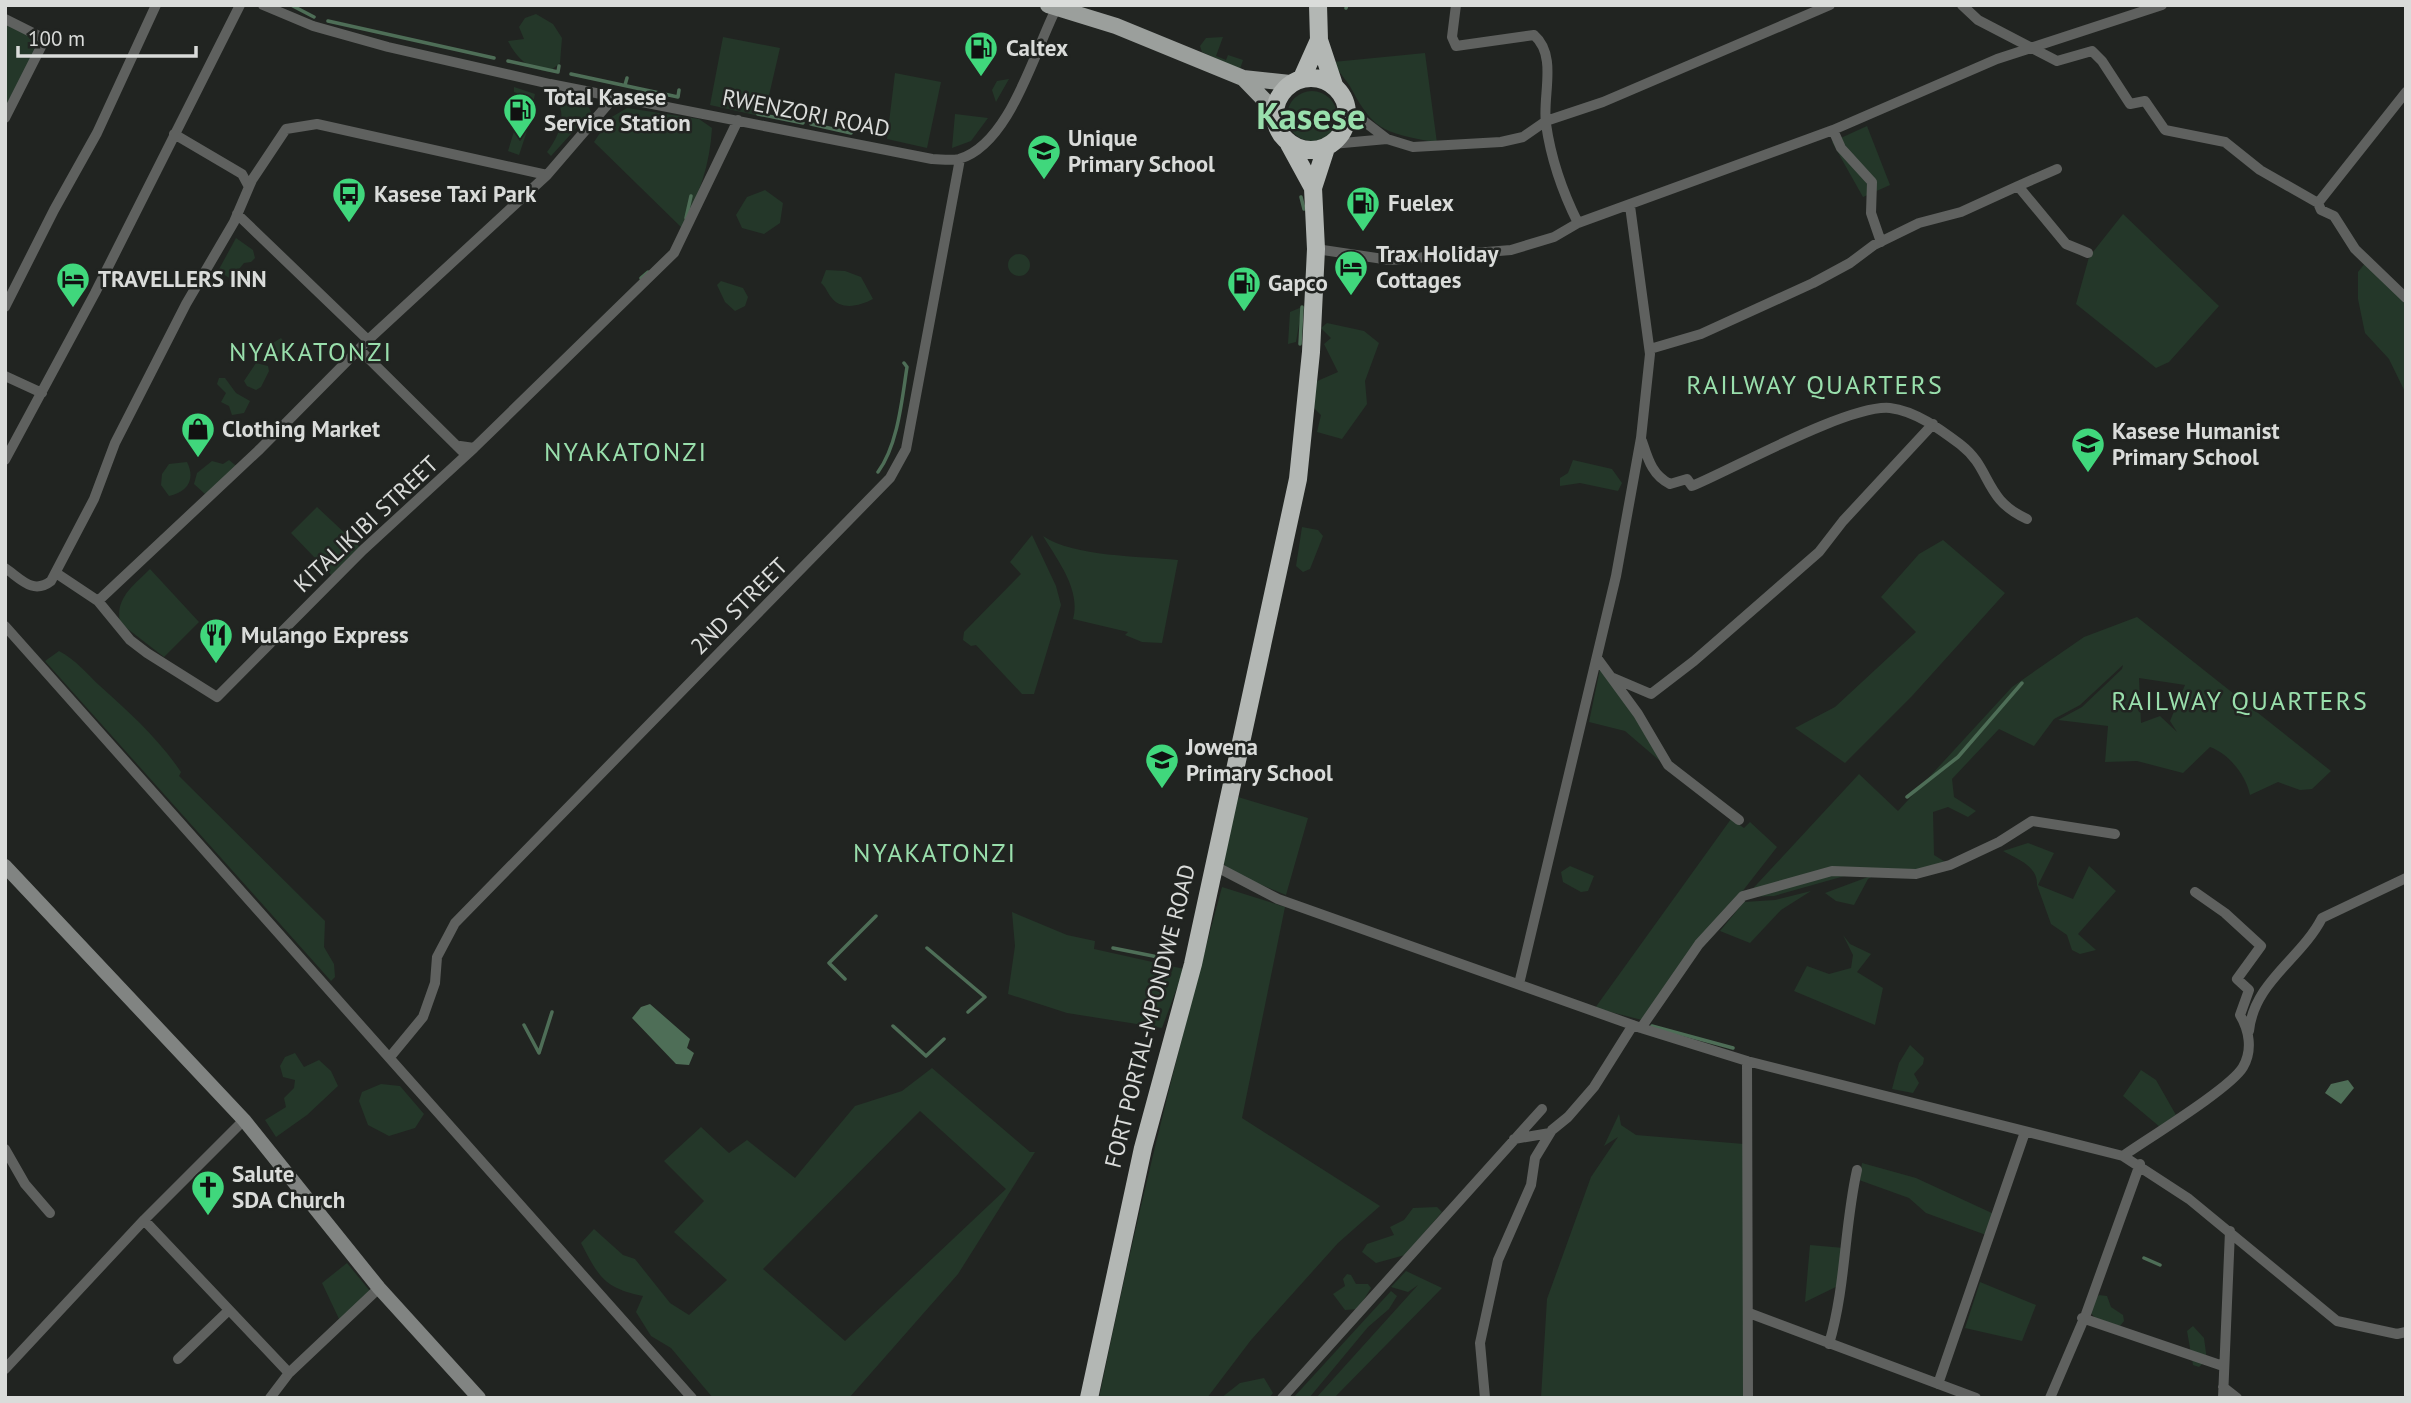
<svg xmlns="http://www.w3.org/2000/svg" width="2411" height="1403" viewBox="0 0 2411 1403" font-family="'PT Sans',sans-serif">
	<rect width="100%" height="100%" fill="#212421"/>
	<path fill="#243729" fill-rule="evenodd" d="M536,14L553,24L562,38L560,63L549,72C529,69 517,59 508,41L524,39L519,27L525,18Z
		M5,23L40,41L5,108Z
		M723,37L780,48L764,117L710,105Z
		M1223,37L1216,56L1226,60L1228,55L1243,60L1240,69L1202,52L1200,46L1206,38Z
		M1425,53L1437,143C1389,132 1376,135 1352,90C1347,80 1338,72 1333,62Z
		M895,73L941,82L927,148L887,139Z
		M1009,79L997,100L996,102L992,90L997,81Z
		M514,87L535,94L532,108L520,106L523,95L514,92Z
		M1287 116a25 25 0 1 1 50 0a25 25 0 1 1-50 0Z
		M560,96L586,101L591,112L551,156L547,152C557,139 567,118 558,103Z
		M627,108L699,119L712,128C710,165 699,195 682,228L594,142L610,118Z
		M955,114L988,118L971,141L952,148Z
		M1867,126L1890,185L1863,197L1832,142Z
		M515,128L527,131L519,155L508,151Z
		M765,190L783,203L780,223L764,234L742,228L736,215L747,197Z
		M2123,214L2219,306L2169,362L2156,368L2076,304L2089,257Z
		M236,238L253,250L255,258L251,262L244,263L231,279L218,271Z
		M1008 265a11 11 0 1 1 22 0a11 11 0 1 1-22 0Z
		M2366,262L2406,302V394L2389,359L2365,333L2358,299V272Z
		M826,270L845,271L861,277L873,299C860,306 841,311 831,297C827,292 826,287 821,283Z
		M721,281L743,288L748,297L745,306L735,311L725,302L717,285Z
		M1302,307L1296,342L1288,344L1290,312Z
		M1327,323L1364,331L1379,343L1365,381L1367,404L1342,439L1317,432L1321,415L1314,408L1315,382L1338,372L1324,344L1331,338L1321,328Z
		M281,338L285,343L276,360L271,353V344Z
		M256,363L268,366L269,371L261,387L256,390L247,386L244,381Z
		M219,378H225L236,393L250,401L244,413L232,415L229,406L221,402L226,393L217,384Z
		M229,460L240,469L205,494L194,484L197,473L212,461L223,464Z
		M1573,460L1612,469L1622,483L1618,491L1580,483L1560,486V478L1568,473Z
		M187,462C196,480 187,492 169,496L161,485L162,474L169,464Z
		M317,507L365,552L338,582L291,533Z
		M1302,527L1318,530L1323,536L1310,569L1303,572L1296,566Z
		M1032,535L1056,586L1061,605L1034,694H1022L976,645L971,646L963,640L964,632L1021,574L1010,562Z
		M1043,536C1074,557 1140,556 1178,560L1162,643L1142,642L1125,635L1128,632L1073,619C1081,590 1058,561 1043,536Z
		M1943,540L2005,593L1912,696L1845,763L1795,728L1835,707L1916,632L1881,597L1919,554Z
		M150,569L199,622L164,657L120,623C115,598 133,586 150,569Z
		M2137,617L2331,771L2312,789L2300,790L2278,782L2250,795C2246,775 2229,754 2210,747L2183,773L2137,761L2105,762L2108,726L2058,720L2082,707L2122,669L2123,665L2080,705L2054,719L2034,746L1999,729L1952,779L1954,797L1976,811L1968,817L1948,807L1933,812L1934,855L1947,863L1914,871L1873,868L1774,896L1745,897L1859,774L1898,811L2012,687L2084,637ZM2139,678L2185,685L2170,721L2177,732L2160,716L2141,723Z
		M59,651C76,660 86,673 100,686C130,713 158,738 181,772L179,776L325,921L324,947L334,964L335,977L331,981L45,661Z
		M1600,669L1636,717L1660,761L1625,731L1589,722Z
		M1238,797L1308,818L1286,895L1228,871L1223,862Z
		M1731,819L1744,828L1750,822L1777,847L1642,1020L1595,1008Z
		M2028,843L2054,853L2038,885L2073,899L2089,866L2116,891L2078,934L2096,950L2080,954L2072,950L2067,935L2051,924L2037,885C2038,866 2017,859 2003,851Z
		M1570,866L1594,876L1588,891L1581,892L1563,882L1561,872Z
		M1876,874L1868,879L1854,905L1836,901L1825,893Z
		M1222,887L1285,907L1242,1118L1380,1206L1338,1243L1251,1340L1207,1398H1099C1134,1226 1176,1056 1222,887Z
		M1811,891L1781,910L1750,943L1720,931L1744,902L1775,900Z
		M1012,912L1067,935L1095,941L1094,949L1184,969L1162,1028L1067,1013L1008,994L1015,946Z
		M1843,935L1850,944L1871,954L1857,972L1883,988L1875,1025L1794,991L1807,966L1829,974L1851,968L1853,955Z
		M1910,1045L1924,1058L1923,1064L1914,1074L1919,1083L1913,1093L1892,1089L1899,1063Z
		M295,1053L304,1067L319,1060L331,1071L338,1086L307,1115L276,1137L265,1120L286,1107L284,1098L294,1088L295,1080L283,1077L280,1066L285,1057Z
		M932,1068L1030,1152H1035L958,1274L849,1398H713L671,1348L651,1336L636,1312L643,1296C604,1288 599,1277 581,1243L594,1229L623,1255L635,1259L670,1303L689,1315L727,1280L674,1232L704,1201L664,1161L701,1127L729,1153L747,1140L795,1178L855,1106L902,1091ZM920,1111L1006,1189L845,1341L763,1269Z
		M2141,1070L2156,1080L2176,1115L2160,1127L2123,1096Z
		M381,1084L400,1086L424,1114L415,1128L389,1136L368,1125L359,1101L362,1092Z
		M1619,1114L1621,1125L1636,1135L1744,1144L1745,1398H1541L1547,1299L1591,1177L1618,1137L1604,1146Z
		M1862,1163L1916,1178L1994,1214L1986,1235L1926,1213L1909,1198L1859,1180Z
		M1437,1207L1442,1212L1405,1255L1376,1263L1362,1252L1367,1244L1394,1235L1390,1227L1404,1220L1413,1208Z
		M1810,1245L1844,1248L1842,1284L1805,1302Z
		M347,1263L370,1291L340,1321L322,1283Z
		M1406,1271L1442,1288L1334,1398H1316L1418,1285L1408,1292L1391,1287Z
		M1347,1274L1351,1275L1356,1284H1368L1371,1288L1358,1309L1345,1310L1333,1294L1345,1286L1343,1279Z
		M1980,1282L2036,1305L2022,1341L1965,1328Z
		M1391,1291L1397,1296L1389,1309L1368,1327L1314,1392L1309,1398H1293Z
		M2099,1295L2107,1296L2111,1307L2123,1315L2124,1321L2120,1326L2095,1318L2091,1313L2094,1300Z
		M2193,1326L2204,1338L2207,1360L2199,1367L2193,1365L2187,1331Z
		M1264,1378L1273,1393L1269,1398H1221L1240,1383Z"/>
	<path fill="#4e6e57" d="M650,1004L690,1039L687,1048L694,1053L689,1065L676,1064L632,1018L641,1007Z
		M2348,1080L2354,1088L2341,1104L2325,1093L2331,1084Z"/>
	<g fill="none" stroke-linecap="round" stroke-linejoin="round">
		<path stroke="#4e6e57" stroke-width="3.5" d="M291,5L314,17
			M1346,8L1347,5
			M328,21L494,58
			M508,61L558,72L559,66
			M571,74L678,97L679,90
			M625,85L627,78
			M758,114L803,123
			M811,124L851,133
			M1301,197L1304,209
			M686,218L691,196
			M641,278L648,272
			M1300,344L1302,307
			M878,472C898,445 902,399 907,367L904,363
			M1907,797L1958,757L2022,683
			M927,948L985,997L968,1012
			M1113,948L1158,957
			M845,979L829,963L876,916
			M524,1025L539,1053L552,1012
			M893,1026L926,1056L944,1039
			M1652,1026L1733,1048
			M2144,1258L2160,1265"/>
		<path stroke="#5f615f" stroke-width="10" d="M263,5L313,26L388,47L550,84L932,159C940,159 951,161 959,159C1011,144 1035,48 1058,5
			M1962,5L1978,20L2057,61L2092,51L2102,61L2130,104L2145,101L2165,130L2225,142L2260,170L2318,203L2321,210L2334,216L2355,249L2406,298
			M5,19L45,39L5,118
			M1348,109L1387,139L1413,147L1501,142L1523,137L1546,121L1603,102L1830,5
			M1833,130L1841,148L1872,182L1871,213L1881,242
			M174,134L242,174L249,187
			M1332,144L1387,139
			M2018,186L2057,169
			M2318,203L2406,92
			M237,214L368,340
			M1578,223L1833,130L1997,59L2162,5
			M1316,249L1390,260L1511,250L1554,237L1578,223C1562,191 1551,159 1546,124C1542,96 1558,56 1534,35L1456,46L1452,37L1456,5
			M5,307L54,210L97,133L156,5
			M1650,349L1701,334L1813,283L1850,263L1874,245L1919,223L1961,212L2018,186L2066,244L2088,253
			M360,350L462,451
			M5,376L42,393
			M1642,441C1648,459 1652,475 1670,484L1687,479L1692,486C1735,468 1850,404 1890,408C1916,411 1941,430 1961,445C1992,469 1983,499 2027,519
			M460,446L474,448L674,253L738,120
			M5,460L95,293L240,5
			M5,568C21,579 33,595 51,581L94,499L115,443L186,304L234,222L252,180L286,129L317,124L547,175
			M56,573L98,601L130,640L147,653L217,697L363,550L474,448
			M98,601L260,449L368,340L547,175L615,96
			M5,626L692,1398
			M1597,658L1638,714L1668,765L1739,820
			M1611,677L1651,694L1694,661L1819,552L1843,521L1933,424
			M1213,865L1278,899L1641,1028L1747,1061L2123,1156L2189,1199L2337,1321L2397,1334L2406,1332
			M1519,984L1616,576L1641,438L1650,354L1630,206
			M1641,1028L1699,944L1743,896L1832,871L1916,874L1950,865L1999,842L2032,821L2115,834
			M2249,1031C2254,982 2301,959 2322,918L2406,878
			M390,1057L423,1017L435,983L437,957L455,923L890,478L906,449L960,159
			M1747,1061L1748,1398
			M1514,1139L1550,1133
			M5,1149L25,1184L50,1213
			M2123,1156C2147,1139 2231,1088 2243,1067C2253,1050 2249,1030 2240,1015L2249,990L2237,979L2261,946L2225,913L2195,892
			M144,1220L289,1373
			M1749,1313L1976,1398
			M2082,1318L2223,1366
			M1829,1344C1846,1286 1844,1228 1857,1170
			M178,1359L228,1311
			M5,1369L144,1220L244,1120
			M1938,1384L2025,1132
			M2223,1387L2237,1398
			M270,1398L289,1373L379,1288
			M1282,1398L1542,1109
			M1485,1398L1480,1343L1498,1260L1531,1185L1535,1158L1552,1130L1568,1117L1594,1087L1633,1025
			M2050,1398L2086,1314L2140,1164
			M2223,1398L2230,1231"/>
		<path stroke="#818482" stroke-width="14" d="M5,866L244,1120L379,1288L479,1398"/>
		<path stroke="#9b9f9c" stroke-width="16" d="M1048,5L1116,26L1243,78L1290,83
			M1243,78L1274,110"/>
		<path stroke="#b3b7b4" stroke-width="18" d="M1318,5L1319,40L1334,85
			M1275 114a36 36 0 1 1 72 0a36 36 0 1 1-72 0Z
			M1302,78L1319,40
			M1289,144L1313,188
			M1089,1398L1143,1148L1193,964L1298,479L1311,352L1316,249L1313,188L1326,148"/>
	</g>
	<defs>
		<g id="fuel-pin" transform="scale(1.75)"><path d="M0 17L-7.5 6A9.5 9.5 0 1 1 7.5 6Z" fill="#40d77c" stroke="#212421"/><path d="M-5.5-6h7V0h2V4h1.3V-2.5L3-4.5l.8-.8L6-3V5H2.5V1h-1V6h-7ZM-4.2-4.7v3.2H.2V-4.7Z" fill="#111"/></g>
		<g id="school-pin" transform="scale(1.75)"><path d="M0 17L-7.5 6A9.5 9.5 0 1 1 7.5 6Z" fill="#40d77c" stroke="#212421"/><path d="M0-5L7-2L0 1L-7-2ZM-4 1L0 2.5L4 1V4Q0 6-4 4Z" fill="#111"/></g>
		<g id="bus-pin" transform="scale(1.75)"><path d="M0 17L-7.5 6A9.5 9.5 0 1 1 7.5 6Z" fill="#40d77c" stroke="#212421"/><path d="M-5-6H5V4H4V6H2V4H-2V6H-4V4H-5ZM-3.5-4V0h7V-4ZM-3.5 1.2v1.5H-2V1.2ZM2 1.2v1.5H3.5V1.2Z" fill="#111"/></g>
		<g id="hotel-pin" transform="scale(1.75)"><path d="M0 17L-7.5 6A9.5 9.5 0 1 1 7.5 6Z" fill="#40d77c" stroke="#212421"/><path d="M-6-4.5h1.5V1H6V5H4.5V3h-9V5H-6ZM-4 0a1.8 1.8 0 1 1 3.6 0ZM.5 0V-2.5h3Q6-2.5 6 0Z" fill="#111"/></g>
		<g id="shop-pin" transform="scale(1.75)"><path d="M0 17L-7.5 6A9.5 9.5 0 1 1 7.5 6Z" fill="#40d77c" stroke="#212421"/><path d="M-5-2.5h2.3a2.7 3.5 0 0 1 5.4 0H5L5.5 6h-11ZM-1.5-2.5h3a1.5 2.3 0 0 0-3 0Z" fill="#111"/></g>
		<g id="restaurant-pin" transform="scale(1.75)"><path d="M0 17L-7.5 6A9.5 9.5 0 1 1 7.5 6Z" fill="#40d77c" stroke="#212421"/><path d="M-5-6h1v4h1v-4h1v4h1v-4h1v5L-1.5 .5V6h-2V.5L-5-1ZM5-6V6H3V1.5H1.5Q1.5-4 5-6Z" fill="#111"/></g>
		<g id="church-pin" transform="scale(1.75)"><path d="M0 17L-7.5 6A9.5 9.5 0 1 1 7.5 6Z" fill="#40d77c" stroke="#212421"/><path d="M-1.2-6h2.4v3.5h3.3v2.4h-3.3V6h-2.4V-.1h-3.3v-2.4h3.3Z" fill="#111"/></g>
	</defs>
	<g fill-rule="evenodd">
		<use href="#fuel-pin" x="981" y="48"/>
		<use href="#fuel-pin" x="520" y="110"/>
		<use href="#school-pin" x="1044" y="151"/>
		<use href="#bus-pin" x="349" y="194"/>
		<use href="#fuel-pin" x="1363" y="203"/>
		<use href="#hotel-pin" x="1351" y="267"/>
		<use href="#hotel-pin" x="73" y="279"/>
		<use href="#fuel-pin" x="1244" y="283"/>
		<use href="#shop-pin" x="198" y="429"/>
		<use href="#school-pin" x="2088" y="444"/>
		<use href="#restaurant-pin" x="216" y="635"/>
		<use href="#school-pin" x="1162" y="760"/>
		<use href="#church-pin" x="208" y="1187"/>
	</g>
	<g text-anchor="middle" stroke-width="5" stroke-linejoin="round" paint-order="stroke">
		<g font-size="23" font-weight="bold" fill="#dadcda" stroke="#212421" text-anchor="start">
			<text x="1006" y="56">Caltex</text>
			<text x="544" y="105">Total Kasese<tspan x="544" dy="26">Service Station</tspan></text>
			<text x="1068" y="146">Unique<tspan x="1068" dy="26">Primary School</tspan></text>
			<text x="374" y="202">Kasese Taxi Park</text>
			<text x="1388" y="211">Fuelex</text>
			<text x="1376" y="262">Trax Holiday<tspan x="1376" dy="26">Cottages</tspan></text>
			<text x="98" y="287">TRAVELLERS INN</text>
			<text x="1268" y="291">Gapco</text>
			<text x="222" y="437">Clothing Market</text>
			<text x="2112" y="439">Kasese Humanist<tspan x="2112" dy="26">Primary School</tspan></text>
			<text x="241" y="643">Mulango Express</text>
			<text x="1186" y="755">Jowena<tspan x="1186" dy="26">Primary School</tspan></text>
			<text x="232" y="1182">Salute<tspan x="232" dy="26">SDA Church</tspan></text>
		</g>
		<g font-size="23" fill="#dadcda" stroke="#212421">
			<text transform="translate(806 113) rotate(11)" y="8">RWENZORI ROAD</text>
			<text transform="translate(366 524) rotate(-43)" y="8">KITALIKIBI STREET</text>
			<text transform="translate(739 606) rotate(-45)" y="8">2ND STREET</text>
			<text transform="translate(1150 1016) rotate(-76)" y="8">FORT PORTAL-MPONDWE ROAD</text>
		</g>
		<g font-size="26" letter-spacing="2" fill="#99dfac" stroke="#212421">
			<text x="311" y="361">NYAKATONZI</text>
			<text x="1815" y="394">RAILWAY QUARTERS</text>
			<text x="626" y="461">NYAKATONZI</text>
			<text x="2240" y="710">RAILWAY QUARTERS</text>
			<text x="935" y="862">NYAKATONZI</text>
		</g>
		<g font-size="37" font-weight="bold" fill="#99dfac" stroke="#212421">
			<text x="1311" y="129">Kasese</text>
		</g>
	</g>
	<rect width="2411" height="1403" fill="none" stroke="#dadcda" stroke-width="14"/>
	<path d="M18 46v10h178v-10" fill="none" stroke="#dadcda" stroke-width="3.5"/>
	<text x="28" y="46" font-size="21" fill="#dadcda" stroke="#212421" stroke-width="5" paint-order="stroke">100 m</text>
</svg>
